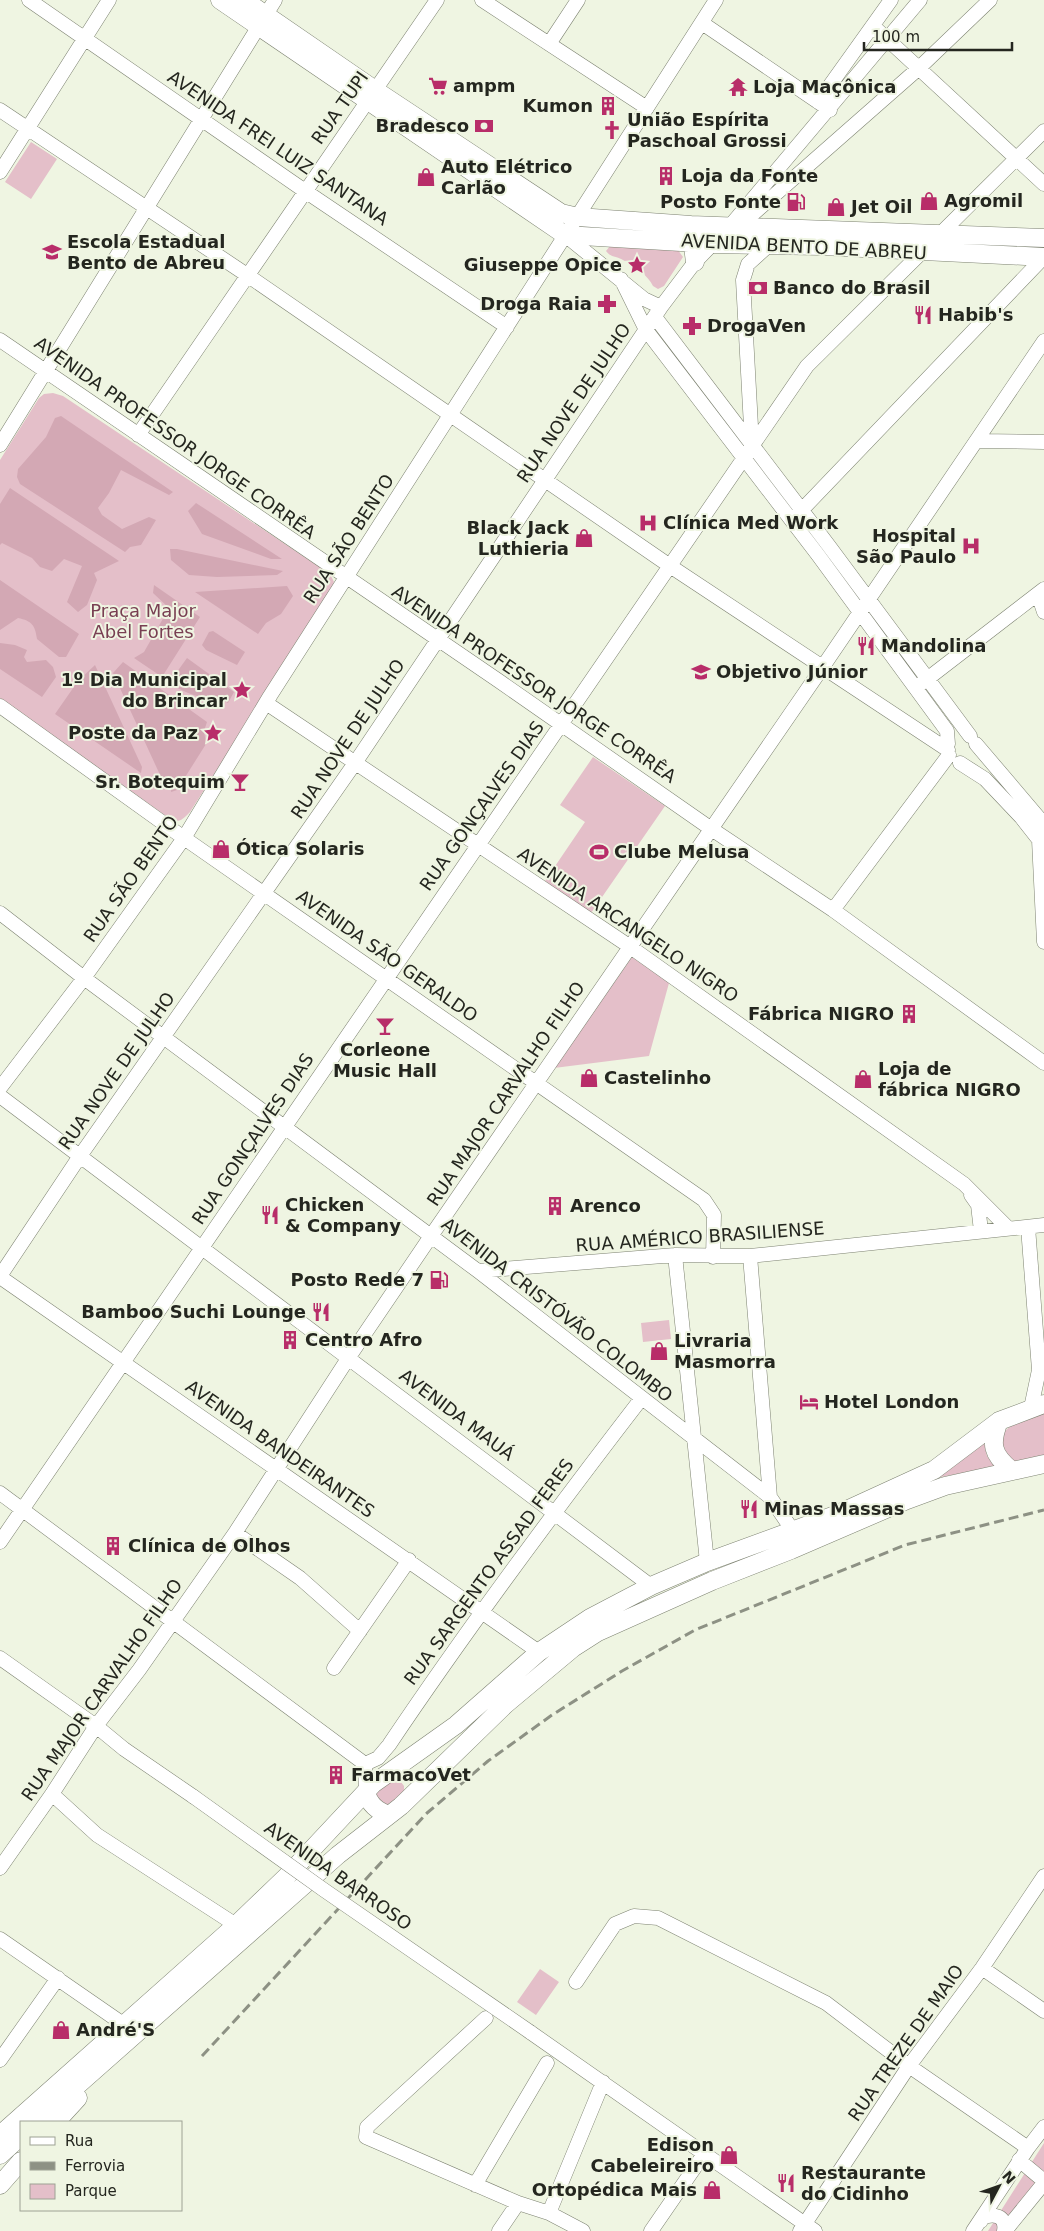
<svg xmlns="http://www.w3.org/2000/svg" width="1044" height="2231" viewBox="0 0 1044 2231" font-family="'DejaVu Sans',sans-serif">
	<rect width="100%" height="100%" fill="#eff5e2"/>
	<path fill="#e4bfc9" d="M31,142L57,159L31,199L5,182Z
		M610,246L678,250L683,257L664,286L658,289L653,286C648,275 634,266 623,260C617,256 611,258 606,251Z
		M53,393L63,396L330,574L334,582L329,594L190,812C184,818 181,822 173,821L0,698V460L39,398L44,394Z
		M593,757L665,806L591,913L545,881L585,822L560,805Z
		M632,957L669,983L649,1056L554,1068Z
		M669,1320L671,1339L643,1342L641,1323Z
		M1044,1413V1455C1036,1458 1027,1463 1018,1463C1003,1462 996,1441 1006,1430C1014,1421 1032,1417 1044,1413Z
		M984,1442L987,1456L995,1467L930,1479Z
		M392,1778H398L404,1786V1791L387,1806L375,1798L376,1793Z
		M540,1969L559,1982L536,2015L517,2002Z
		M1044,2143V2180L1007,2231H988Z"/>
	<path fill="#d3a8b4" d="M61,416L173,492L169,495L121,470L109,493L98,508L102,515L122,529L149,517L156,520L141,545L130,547L125,552L20,484L17,477L18,469L46,437L55,418Z
		M10,488L119,561L94,573L97,580L87,605L78,612L67,602L82,566L64,559L52,571L40,567L32,558L2,543L0,545V504Z
		M196,503L282,559H271L202,534L188,511Z
		M170,549H177L283,571L277,575L217,577L189,575L171,560Z
		M0,580L79,634L66,657H59L37,639C35,625 32,621 18,618L0,630Z
		M154,585L200,617L162,677L134,658L144,652L169,608L153,593Z
		M287,586L293,596L281,614L266,623L258,634L195,592Z
		M213,631L245,652L237,665L206,650L202,645L209,632Z
		M0,643L15,645L27,650L24,657L27,662L46,660L53,667L56,677L42,697L0,669Z
		M187,658L234,692L228,703L217,697C202,701 182,691 169,683Z
		M123,662L207,722L204,731L206,744L177,790L171,792L172,781L161,777L113,673Z
		M95,665L142,767L141,773L55,714L78,681Z"/>
	<g fill="none" stroke-linecap="round" stroke-linejoin="round">
		<g stroke="#7d8271" stroke-width="15">
			<path id="minor" d="M29,0L305,191L507,327
				M482,0L647,108
				M702,23L830,110
				M873,26L1044,184
				M549,44L578,0
				M818,102L891,0
				M0,110L247,275L670,566L948,750
				M0,172L109,0
				M738,222L754,213L919,68L990,0
				M565,235L644,299L661,307
				M621,279L646,330L818,555L947,731L948,744
				M655,317L829,546L970,736
				M0,340L499,681L710,828L833,910L1044,1063
				M138,435L437,0
				M977,441L1044,442
				M0,445L275,0
				M752,445L743,280L748,264L769,245
				M796,516L1044,257
				M1038,594L1044,612
				M922,683L1044,589
				M266,703L629,946L964,1184L1008,1228
				M0,706L184,838L704,1200L714,1215L713,1257
				M976,744L1044,824
				M960,763L985,779L1021,817L1039,840
				M1044,826L1039,840L1044,942
				M833,910L949,755
				M0,913L84,978L478,1271L770,1497L793,1531
				M0,1088L84,978L184,838L270,696L716,0
				M0,1096L651,1586
				M971,1195L978,1205L981,1231
				M1028,1227L1039,1370L1031,1408
				M675,1255L707,1562
				M750,1256L770,1497
				M478,1271L675,1255L750,1256L1044,1225
				M0,1276L80,1156L355,763L661,307L695,262L730,226L920,0
				M0,1277L539,1652
				M0,1493L365,1764
				M235,1533L300,1578L360,1631
				M0,1542L807,366L1044,131
				M0,1658L96,1726L124,1749L194,1797
				M334,1668L409,1560
				M365,1764L378,1758L389,1745C469,1626 554,1512 641,1399
				M365,1764L366,1793
				M52,1794L97,1835L236,1925
				M0,1868L52,1794L96,1726L139,1670L235,1533L349,1357L431,1236L822,668L1044,341
				M0,1939L123,2024
				M982,1968L1044,2011
				M576,1982L615,1924L634,1916L658,1918L826,2003L909,2066L1028,2148
				M486,2018L367,2127L366,2137L518,2203L549,2213L583,2231
				M530,2032L815,2231
				M0,2060L58,1978
				M1019,2160L1044,2181
				M475,2185L547,2063
				M549,2213L603,2082
				M981,2221L982,2218C993,2213 1007,2215 1004,2231
				M499,2231L518,2203
				M651,2231L704,2154
				M800,2231L909,2066L982,1968L1044,1876
				M973,2231L1028,2148L1044,2127
				M1005,2231L1044,2183"/>
		</g>
		<g stroke="#7d8271" stroke-width="19">
			<path id="major" d="M220,0L565,235L714,244L823,246L1044,257
				M244,0L375,90L561,213L578,217L691,225L1044,238
				M691,231L695,262
				M999,1421C990,1444 992,1454 1011,1470
				M366,1793C370,1805 377,1811 389,1815
				M36,2122L338,1855L401,1806L506,1704L573,1648L598,1632L712,1581L791,1550L907,1500L945,1486L1044,1464
				M56,2122L78,2098
				M0,2135L236,1925L287,1876L373,1784L456,1725L539,1652L590,1618L651,1586L707,1562L838,1514L934,1470L999,1421L1044,1404
				M0,2155L21,2136
				M0,2185L21,2161"/>
		</g>
		<use href="#minor" stroke="#fff" stroke-width="14"/>
		<use href="#major" stroke="#fff" stroke-width="18"/>
		<path stroke="#8d9184" stroke-width="3" stroke-dasharray="10 5" stroke-linecap="butt" d="M202,2056L427,1813L488,1761L552,1715L622,1671L695,1630L905,1545L1044,1510"/>
		<g stroke="#7d8271" stroke-width="15" stroke-linecap="butt">
			<path id="minor-bridge" d="M194,1797L324,1890L530,2032"/>
		</g>
		<use href="#minor-bridge" stroke="#fff" stroke-width="14"/>
	</g>
	<defs>
		<g id="supermarket-bare" transform="scale(1.5)"><path d="M-6-5.5h2.5l.6 2H6L4.5 2H-2.5L-4.4-4H-6ZM-1.5 3.2a1.3 1.3 0 1 0 .1 0ZM3 3.2a1.3 1.3 0 1 0 .1 0Z" fill="#b82d69" stroke="#eff5e2" stroke-width="2.5" paint-order="stroke"/></g>
		<g id="temple-bare" transform="scale(1.5)"><path d="M0-6L5-2H3V0L6.5 2.5H4V6H1.5V3h-3V6H-4V2.5H-6.5L-3 0V-2H-5Z" fill="#b82d69" stroke="#eff5e2" stroke-width="2.5" paint-order="stroke"/></g>
		<g id="building-bare" transform="scale(1.5)"><path d="M-4-6H4V6H1V3H-1V6H-4ZM-2.5-4.3h1.7v1.8h-1.7ZM.8-4.3h1.7v1.8H.8ZM-2.5-1h1.7V.8h-1.7ZM.8-1h1.7V.8H.8Z" fill="#b82d69" stroke="#eff5e2" stroke-width="2.5" paint-order="stroke"/></g>
		<g id="bank-bare" transform="scale(1.5)"><path d="M-6-4H6V4H-6ZM0-2.3a2.3 2.3 0 1 0 0 4.6a2.3 2.3 0 1 0 0-4.6Z" fill="#b82d69" stroke="#eff5e2" stroke-width="2.5" paint-order="stroke"/></g>
		<g id="church-bare" transform="scale(1.5)"><path d="M-1.2-6h2.4v3.5h3.3v2.4h-3.3V6h-2.4V-.1h-3.3v-2.4h3.3Z" fill="#b82d69" stroke="#eff5e2" stroke-width="2.5" paint-order="stroke"/></g>
		<g id="shop-bare" transform="scale(1.5)"><path d="M-5-2.5h2.3a2.7 3.5 0 0 1 5.4 0H5L5.5 6h-11ZM-1.5-2.5h3a1.5 2.3 0 0 0-3 0Z" fill="#b82d69" stroke="#eff5e2" stroke-width="2.5" paint-order="stroke"/></g>
		<g id="fuel-bare" transform="scale(1.5)"><path d="M-5.5-6h7V0h2V4h1.3V-2.5L3-4.5l.8-.8L6-3V5H2.5V1h-1V6h-7ZM-4.2-4.7v3.2H.2V-4.7Z" fill="#b82d69" stroke="#eff5e2" stroke-width="2.5" paint-order="stroke"/></g>
		<g id="school-bare" transform="scale(1.5)"><path d="M0-5L7-2L0 1L-7-2ZM-4 1L0 2.5L4 1V4Q0 6-4 4Z" fill="#b82d69" stroke="#eff5e2" stroke-width="2.5" paint-order="stroke"/></g>
		<g id="sight-bare" transform="scale(1.5)"><path d="M0-6L1.8-2.2L6-1.7L2.9 1.2L3.7 5.4L0 3.3L-3.7 5.4L-2.9 1.2L-6-1.7L-1.8-2.2Z" fill="#b82d69" stroke="#eff5e2" stroke-width="2.5" paint-order="stroke"/></g>
		<g id="pharmacy-bare" transform="scale(1.5)"><path d="M-2-6h4v4h4v4h-4v4h-4v-4h-4v-4h4Z" fill="#b82d69" stroke="#eff5e2" stroke-width="2.5" paint-order="stroke"/></g>
		<g id="restaurant-bare" transform="scale(1.5)"><path d="M-5-6h1v4h1v-4h1v4h1v-4h1v5L-1.5 .5V6h-2V.5L-5-1ZM5-6V6H3V1.5H1.5Q1.5-4 5-6Z" fill="#b82d69" stroke="#eff5e2" stroke-width="2.5" paint-order="stroke"/></g>
		<g id="hospital-bare" transform="scale(1.5)"><path d="M-5-5h3v3.5h4V-5h3V5h-3V1.5h-4V5h-3Z" fill="#b82d69" stroke="#eff5e2" stroke-width="2.5" paint-order="stroke"/></g>
		<g id="bar-bare" transform="scale(1.5)"><path d="M-6-5H6L.8 .8V4.5H3.5V6h-7V4.5H-.8V.8Z" fill="#b82d69" stroke="#eff5e2" stroke-width="2.5" paint-order="stroke"/></g>
		<g id="stadium-bare" transform="scale(1.5)"><path d="M0-5a6.5 5 0 1 0 0 10a6.5 5 0 1 0 0-10ZM-3.5-1.8h7v3.6h-7Z" fill="#b82d69" stroke="#eff5e2" stroke-width="2.5" paint-order="stroke"/></g>
		<g id="hotel-bare" transform="scale(1.5)"><path d="M-6-4.5h1.5V1H6V5H4.5V3h-9V5H-6ZM-4 0a1.8 1.8 0 1 1 3.6 0ZM.5 0V-2.5h3Q6-2.5 6 0Z" fill="#b82d69" stroke="#eff5e2" stroke-width="2.5" paint-order="stroke"/></g>
	</defs>
	<g fill-rule="evenodd">
		<use href="#supermarket-bare" x="438" y="86"/>
		<use href="#temple-bare" x="738" y="87"/>
		<use href="#building-bare" x="608" y="106"/>
		<use href="#bank-bare" x="484" y="126"/>
		<use href="#church-bare" x="612" y="130"/>
		<use href="#building-bare" x="666" y="176"/>
		<use href="#shop-bare" x="426" y="177"/>
		<use href="#shop-bare" x="929" y="201"/>
		<use href="#fuel-bare" x="796" y="202"/>
		<use href="#shop-bare" x="836" y="207"/>
		<use href="#school-bare" x="52" y="252"/>
		<use href="#sight-bare" x="637" y="265"/>
		<use href="#bank-bare" x="758" y="288"/>
		<use href="#pharmacy-bare" x="607" y="304"/>
		<use href="#restaurant-bare" x="923" y="315"/>
		<use href="#pharmacy-bare" x="692" y="326"/>
		<use href="#hospital-bare" x="648" y="523"/>
		<use href="#shop-bare" x="584" y="538"/>
		<use href="#hospital-bare" x="971" y="546"/>
		<use href="#restaurant-bare" x="866" y="646"/>
		<use href="#school-bare" x="701" y="672"/>
		<use href="#sight-bare" x="242" y="690"/>
		<use href="#sight-bare" x="213" y="733"/>
		<use href="#bar-bare" x="240" y="782"/>
		<use href="#shop-bare" x="221" y="849"/>
		<use href="#stadium-bare" x="599" y="852"/>
		<use href="#building-bare" x="909" y="1014"/>
		<use href="#bar-bare" x="385" y="1026"/>
		<use href="#shop-bare" x="589" y="1078"/>
		<use href="#shop-bare" x="863" y="1079"/>
		<use href="#building-bare" x="555" y="1206"/>
		<use href="#restaurant-bare" x="270" y="1215"/>
		<use href="#fuel-bare" x="439" y="1280"/>
		<use href="#restaurant-bare" x="321" y="1312"/>
		<use href="#building-bare" x="290" y="1340"/>
		<use href="#shop-bare" x="659" y="1351"/>
		<use href="#hotel-bare" x="809" y="1402"/>
		<use href="#restaurant-bare" x="749" y="1509"/>
		<use href="#building-bare" x="113" y="1546"/>
		<use href="#building-bare" x="336" y="1775"/>
		<use href="#shop-bare" x="61" y="2030"/>
		<use href="#shop-bare" x="729" y="2155"/>
		<use href="#restaurant-bare" x="786" y="2183"/>
		<use href="#shop-bare" x="712" y="2190"/>
	</g>
	<g text-anchor="middle" stroke-width="4" stroke-linejoin="round" paint-order="stroke">
		<g font-size="18" font-weight="bold" fill="#24261f" stroke="#eff5e2" text-anchor="start">
			<text x="453" y="92">ampm</text>
			<text x="753" y="93">Loja Maçônica</text>
			<text x="593" y="112" text-anchor="end">Kumon</text>
			<text x="627" y="126">União Espírita<tspan x="627" dy="21">Paschoal Grossi</tspan></text>
			<text x="469" y="132" text-anchor="end">Bradesco</text>
			<text x="441" y="173">Auto Elétrico<tspan x="441" dy="21">Carlão</tspan></text>
			<text x="681" y="182">Loja da Fonte</text>
			<text x="944" y="207">Agromil</text>
			<text x="781" y="208" text-anchor="end">Posto Fonte</text>
			<text x="851" y="213">Jet Oil</text>
			<text x="67" y="248">Escola Estadual<tspan x="67" dy="21">Bento de Abreu</tspan></text>
			<text x="622" y="271" text-anchor="end">Giuseppe Opice</text>
			<text x="773" y="294">Banco do Brasil</text>
			<text x="592" y="310" text-anchor="end">Droga Raia</text>
			<text x="938" y="321">Habib's</text>
			<text x="707" y="332">DrogaVen</text>
			<text x="663" y="529">Clínica Med Work</text>
			<text x="569" y="534" text-anchor="end">Black Jack<tspan x="569" dy="21">Luthieria</tspan></text>
			<text x="956" y="542" text-anchor="end">Hospital<tspan x="956" dy="21">São Paulo</tspan></text>
			<text x="881" y="652">Mandolina</text>
			<text x="716" y="678">Objetivo Júnior</text>
			<text x="227" y="686" text-anchor="end">1º Dia Municipal<tspan x="227" dy="21">do Brincar</tspan></text>
			<text x="198" y="739" text-anchor="end">Poste da Paz</text>
			<text x="225" y="788" text-anchor="end">Sr. Botequim</text>
			<text x="236" y="855">Ótica Solaris</text>
			<text x="614" y="858">Clube Melusa</text>
			<text x="894" y="1020" text-anchor="end">Fábrica NIGRO</text>
			<text x="385" y="1056" text-anchor="middle">Corleone<tspan x="385" dy="21">Music Hall</tspan></text>
			<text x="878" y="1075">Loja de<tspan x="878" dy="21">fábrica NIGRO</tspan></text>
			<text x="604" y="1084">Castelinho</text>
			<text x="285" y="1211">Chicken<tspan x="285" dy="21">&amp; Company</tspan></text>
			<text x="570" y="1212">Arenco</text>
			<text x="424" y="1286" text-anchor="end">Posto Rede 7</text>
			<text x="306" y="1318" text-anchor="end">Bamboo Suchi Lounge</text>
			<text x="305" y="1346">Centro Afro</text>
			<text x="674" y="1347">Livraria<tspan x="674" dy="21">Masmorra</tspan></text>
			<text x="824" y="1408">Hotel London</text>
			<text x="764" y="1515">Minas Massas</text>
			<text x="128" y="1552">Clínica de Olhos</text>
			<text x="351" y="1781">FarmacoVet</text>
			<text x="76" y="2036">André'S</text>
			<text x="714" y="2151" text-anchor="end">Edison<tspan x="714" dy="21">Cabeleireiro</tspan></text>
			<text x="801" y="2179">Restaurante<tspan x="801" dy="21">do Cidinho</tspan></text>
			<text x="697" y="2196" text-anchor="end">Ortopédica Mais</text>
		</g>
		<g font-size="18" fill="#24261f" stroke="#eff5e2">
			<text transform="translate(340 108) rotate(-55)" y="6">RUA TUPI</text>
			<text transform="translate(278 148) rotate(34)" y="6">AVENIDA FREI LUIZ SANTANA</text>
			<text transform="translate(804 247) rotate(3)" y="6">AVENIDA BENTO DE ABREU</text>
			<text transform="translate(574 403) rotate(-56)" y="6">RUA NOVE DE JULHO</text>
			<text transform="translate(175 438) rotate(35)" y="6">AVENIDA PROFESSOR JORGE CORRÊA</text>
			<text transform="translate(349 539) rotate(-57)" y="6">RUA SÃO BENTO</text>
			<text transform="translate(534 684) rotate(34)" y="6">AVENIDA PROFESSOR JORGE CORRÊA</text>
			<text transform="translate(348 739) rotate(-56)" y="6">RUA NOVE DE JULHO</text>
			<text transform="translate(482 806) rotate(-55)" y="6">RUA GONÇALVES DIAS</text>
			<text transform="translate(131 879) rotate(-55)" y="6">RUA SÃO BENTO</text>
			<text transform="translate(628 925) rotate(34)" y="6">AVENIDA ARCANGELO NIGRO</text>
			<text transform="translate(387 956) rotate(35)" y="6">AVENIDA SÃO GERALDO</text>
			<text transform="translate(117 1071) rotate(-55)" y="6">RUA NOVE DE JULHO</text>
			<text transform="translate(506 1094) rotate(-56)" y="6">RUA MAJOR CARVALHO FILHO</text>
			<text transform="translate(253 1139) rotate(-56)" y="6">RUA GONÇALVES DIAS</text>
			<text transform="translate(700 1237) rotate(-4)" y="6">RUA AMÉRICO BRASILIENSE</text>
			<text transform="translate(557 1310) rotate(38)" y="6">AVENIDA CRISTÓVÃO COLOMBO</text>
			<text transform="translate(457 1415) rotate(37)" y="6">AVENIDA MAUÁ</text>
			<text transform="translate(280 1449) rotate(35)" y="6">AVENIDA BANDEIRANTES</text>
			<text transform="translate(489 1572) rotate(-54)" y="6">RUA SARGENTO ASSAD FERES</text>
			<text transform="translate(102 1690) rotate(-55)" y="6">RUA MAJOR CARVALHO FILHO</text>
			<text transform="translate(338 1876) rotate(35)" y="6">AVENIDA BARROSO</text>
			<text transform="translate(906 2043) rotate(-55)" y="6">RUA TREZE DE MAIO</text>
		</g>
		<g font-size="18" fill="#783f52" stroke="#eff5e2">
			<text x="143" y="617">Praça Major<tspan x="143" dy="21">Abel Fortes</tspan></text>
		</g>
	</g>
	<rect x="20" y="2121" width="162" height="90" fill="#eff5e2" stroke="#9ea294"/>
	<rect x="30" y="2137" width="25" height="8" fill="#ffffff" stroke="#9ea294"/>
	<text x="65" y="2146" font-size="15" fill="#24261f">Rua</text>
	<rect x="30" y="2162" width="25" height="8" fill="#8d9184" stroke="#9ea294"/>
	<text x="65" y="2171" font-size="15" fill="#24261f">Ferrovia</text>
	<rect x="30" y="2184" width="25" height="15" fill="#e4bfc9" stroke="#9ea294"/>
	<text x="65" y="2196" font-size="15" fill="#24261f">Parque</text>
	<g transform="translate(999 2186) rotate(49)" stroke="#eff5e2" stroke-width="4" paint-order="stroke">
	<path d="M0-4L9 19L0 12L-9 19Z" fill="#24261f"/>
	<text y="-8" font-size="14" font-weight="bold" text-anchor="middle" fill="#24261f">N</text>
	</g>
	<path d="M864 42v8h148v-8" fill="none" stroke="#24261f" stroke-width="2.5"/>
	<text x="872" y="42" font-size="15" fill="#24261f" stroke="#eff5e2" stroke-width="4" paint-order="stroke">100 m</text>
</svg>
